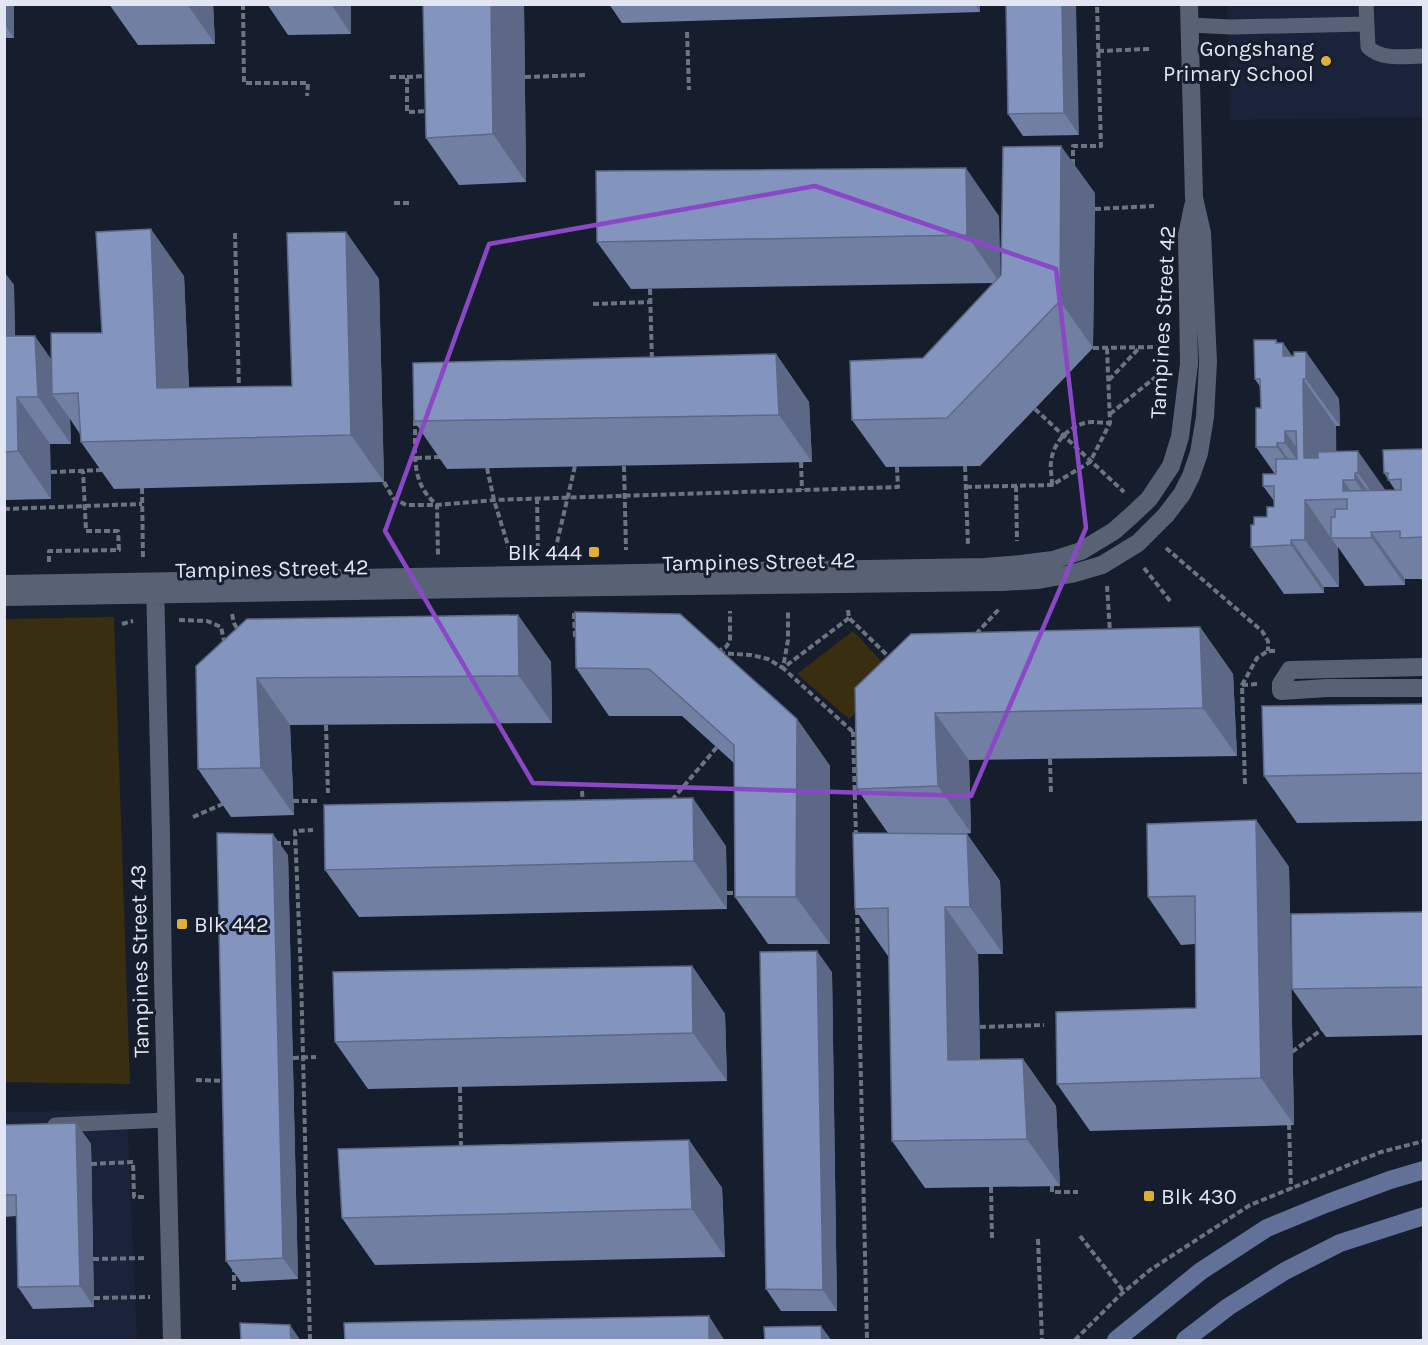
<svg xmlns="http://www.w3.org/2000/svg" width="1428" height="1345" viewBox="0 0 1428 1345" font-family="Karla,sans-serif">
	<rect width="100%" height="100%" fill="#161d2d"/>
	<path fill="#1a2339" d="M1227,5H1423V117L1230,120Z
		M127,1110L137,1340H5L4,1112Z
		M1423,1261L1424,1340H1420L1419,1262Z"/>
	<path fill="#3a2e10" d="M114,617L130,1084L5,1082V619Z
		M853,631L895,676L849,719L797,674Z"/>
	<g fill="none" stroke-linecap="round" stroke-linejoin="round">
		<path stroke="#6c7381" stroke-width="4" stroke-dasharray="6 3" stroke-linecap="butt" d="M243,4L244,83H308L307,96
			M687,32L689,90
			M1098,51L1149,49
			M390,77H407V112L430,111
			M407,77L429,76
			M525,77L586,75
			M1073,165V146H1101L1097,4
			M394,203H409
			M1095,209L1154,206
			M235,233L239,390
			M650,289L652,362
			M593,304L651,302
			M1093,348L1158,347
			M1109,380L1140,347
			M1035,409L1124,492
			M1110,414L1158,375
			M415,420C416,452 409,482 437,505L438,555
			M416,458L442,457
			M801,462L802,490
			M624,466L626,550
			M965,466L968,545
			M487,468L494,500L510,552
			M51,472L103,470
			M384,482L393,498L406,505H437L494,500L898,487L897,467
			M1052,485C1052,477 1050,469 1051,462C1053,441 1071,424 1091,422C1098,422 1104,423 1110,423
			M1016,486L1017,541
			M966,487L1052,485L1090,462L1110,423L1107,348
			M142,488L143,560
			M537,498L538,551
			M4,509L142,504
			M1166,548L1262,631L1268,641V651
			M555,551L575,466
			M49,562V551L119,550L118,531H86L83,471
			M1144,568L1171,602
			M1107,586L1110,632
			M848,610L849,618L890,658
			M574,613L575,638
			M232,614L234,623L239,632
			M849,618L783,668L853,732
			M179,620L207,621L221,627L225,645
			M122,624L133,621
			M976,634L1000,608
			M717,652L726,647L730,641V611
			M719,653L751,655L768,659L783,668L788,640V611
			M1242,685L1259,684
			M326,725L328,793
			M1050,759L1051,794
			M1245,784L1242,685L1257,658L1268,651H1277
			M582,791L583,806
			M672,800L717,747
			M293,801H318
			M193,817L225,803
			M856,836L853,732L859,726
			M275,843H295
			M727,893H736L737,891
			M857,909L867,1340
			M980,1027L1044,1025
			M1292,1052L1325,1027
			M293,1058L316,1057
			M196,1080L227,1081
			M460,1087L461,1146
			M1289,1124L1291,1189
			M91,1164L133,1162L134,1197H145
			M1052,1186V1192H1078
			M991,1187L992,1239
			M1080,1236L1124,1292
			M1038,1239L1042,1340
			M93,1259L146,1258
			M234,1290V1271H236
			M94,1298L150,1297
			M310,1340L301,975L295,831L313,830
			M1075,1340L1119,1296L1150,1270L1250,1205L1381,1152L1424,1141"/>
		<path stroke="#596275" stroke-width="15" d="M1366,4L1368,47C1382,61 1405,56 1424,56
			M1190,25L1231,27L1366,24
			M55,1125L166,1120"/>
		<path stroke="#596275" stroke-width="18" d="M155,583L161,836L163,978L172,1340
			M4,584L985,567L1021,564L1053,560L1081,551L1114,531L1132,515L1149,499L1171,466L1180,437L1189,364L1187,235L1193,206
			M4,597L531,588L1002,582L1038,580L1071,574L1102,565L1138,543L1166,515L1182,494L1191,476L1199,453L1205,417L1208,362L1202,233L1194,198L1189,4
			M1424,667L1290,670L1281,684V691L1327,688H1424"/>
		<path stroke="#617198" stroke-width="18" d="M1116,1340L1201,1271L1267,1228L1328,1203L1390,1180L1424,1170
			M1185,1340L1228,1307L1285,1271L1340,1243L1424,1216"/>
	</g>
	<path fill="#717fa3" d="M4,4L14,38H4Z
		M109,4H213L215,44L138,45Z
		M267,4H351V34L288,35Z
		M423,4H524L526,182L459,185L426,138Z
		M609,4H980V12L622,23Z
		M1006,4L1079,135L1023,136L1008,114Z
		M1095,193L1093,348L980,466L886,467L852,420L923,358L993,283L631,289L597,242L999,216L1000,276Z
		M346,232L379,279L384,482L114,489L81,442L80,434L70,419L71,444H50L51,499L4,500V272L14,285L15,336L52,360L102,333L184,276L189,388L292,386Z
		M1276,340L1278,343H1283L1292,356L1306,352L1339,399L1340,426H1336V451L1385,490H1395L1384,473L1424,450V579H1405V585L1365,586L1338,547L1339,587H1324V593L1284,594L1251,547L1254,525L1267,517L1274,507V501L1263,486L1275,474L1256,447L1261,408V388L1255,379Z
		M776,354L809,402L812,462L447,469L414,421Z
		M575,612L797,719L830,766V944H768L735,897L734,763L682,716H609L576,668Z
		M518,615L551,662L552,723L290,725L294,815L231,817L198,769L196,666Z
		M1200,627L1233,674L1237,756L969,760L971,833L965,834H967L1000,881L1003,954H978L980,1060L1023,1059L1056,1106L1060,1186L925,1188L892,1141L889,956H888L855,909L888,833L857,789L855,688Z
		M1424,704V821L1297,823L1264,776Z
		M1256,820L1289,867L1294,1125L1090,1131L1057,1084L1196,1008L1195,944L1181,945L1148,897Z
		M726,846L727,909L359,917L325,870Z
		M288,855L298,1279L241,1282L226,1261Z
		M1424,912V1035L1326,1037L1292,989Z
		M692,966L725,1014L727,1081L368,1089L335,1042Z
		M832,972L837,1311H781L766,1289Z
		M76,1123L91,1144L94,1307L33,1309L18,1287L16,1216L4,1217V1125Z
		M689,1140L722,1188L725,1257L375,1265L342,1218Z"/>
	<path fill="#5c6885" d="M4,4H14V38L4,24Z
		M187,4H213L215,44Z
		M331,4H351V34Z
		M491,4H524L526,182L493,134Z
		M975,4H980V12Z
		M1062,4H1076L1079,135L1064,113Z
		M1061,146L1095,193L1093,348L1060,301Z
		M966,168L999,216L1000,283L967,235Z
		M151,229L184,276L191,436L157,388Z
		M346,232L379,279L384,482L351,435Z
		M4,272L14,285L15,384L4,368Z
		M35,336L68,383L52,394L70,419L71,444L38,397Z
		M1276,340L1283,351V343L1306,376V352L1339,399L1340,426L1306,379H1303L1336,426L1337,499L1304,458L1283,356L1276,343Z
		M776,354L809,402L812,462L779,415Z
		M17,397L50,444L51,499L18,451Z
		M1285,431L1318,478V490L1285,443Z
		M1277,443L1310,491V494L1277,447Z
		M1358,451L1391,498L1392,520L1358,473Z
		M1355,473L1388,520V527L1355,480Z
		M1343,480L1376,527L1343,491Z
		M1305,500L1338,548L1339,587L1305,540Z
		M1371,532L1405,579V585L1372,538Z
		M1291,540L1324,587V593L1291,545Z
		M518,615L551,662L552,723L519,676Z
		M1200,627L1233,674L1237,756L1203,708Z
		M257,678L290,725L294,815L261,768Z
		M935,713L969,760L971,833L938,786Z
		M797,719L830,766V944L796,897Z
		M693,798L726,846L727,909L694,861Z
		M1256,820L1289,867L1294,1125L1261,1078Z
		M273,834L288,855L298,1279L283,1258Z
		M967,834L1000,881L1003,954L970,907Z
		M945,907L978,954L981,1108L948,1060Z
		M817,951L832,972L837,1311L823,1290Z
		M692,966L725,1014L727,1081L693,1033Z
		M1023,1059L1056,1106L1060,1186L1027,1139Z
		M76,1123L91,1144L94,1307L80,1286Z
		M689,1140L722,1188L725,1257L692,1209Z
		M709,1316L725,1341H709Z
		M290,1325L301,1341H291Z
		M821,1326L832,1341H822Z"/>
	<path fill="#8394be" stroke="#5c6885" stroke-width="1.5" d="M423,4H491L493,134L426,138Z
		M1006,4H1062L1064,113L1008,114Z
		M1061,146L1060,301L947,418L852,420L850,361L923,358L1001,275L1003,147Z
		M966,168L967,235L597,242L596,171Z
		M151,229L157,388L292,386L287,233L346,232L351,435L81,442L78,393L52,394L51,333H102L96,232Z
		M4,336H35L38,397H17L18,451L4,452Z
		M1254,340H1276V343H1283V356H1294V352H1306V379H1303L1304,458H1318V452L1358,451V473H1355V480H1343V491L1401,490V479L1388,480V473H1384L1383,450L1423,449L1424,537L1400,538V531L1371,532L1372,538H1331V517H1335V509H1347V499L1305,500V540H1291V545L1251,547V525H1254V517H1267V507H1274V486H1263V474H1276V459H1297L1296,431H1285V443H1277V447H1256V408H1261L1260,379H1255Z
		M776,354L779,415L414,421L413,363Z
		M575,612L680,614L797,719L796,897H735L734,745L649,669L576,668Z
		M518,615L519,676L257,678L261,768L198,769L196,666L247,619Z
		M1200,627L1203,708L935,713L938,786L857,789L855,688L911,634Z
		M1424,704V773L1264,776L1262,706Z
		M693,798L694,861L325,870L324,805Z
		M1256,820L1261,1078L1057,1084L1056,1012L1196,1008L1195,896L1148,897L1147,824Z
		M217,833L273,834L283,1258L226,1261Z
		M853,833L967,834L970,907H945L948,1060L1023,1059L1027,1139L892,1141L888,908L855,909Z
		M1424,912V987L1292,989L1291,914Z
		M817,951L823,1290L766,1289L760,952Z
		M692,966L693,1033L335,1042L333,972Z
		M76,1123L80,1286L18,1287L16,1195H4V1125Z
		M689,1140L692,1209L342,1218L338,1149Z
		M709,1316V1341H345L344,1323Z
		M240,1323L290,1325L291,1341H241Z
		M821,1326L822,1341H765L764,1327Z"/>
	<path fill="none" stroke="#8a48c7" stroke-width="4.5" stroke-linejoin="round" d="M815,186L1056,269L1086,528L971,796L533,783L385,531L489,244Z"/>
	<g fill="#dfb034" stroke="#161d2d" stroke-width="2">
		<circle cx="1326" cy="61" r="6"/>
		<rect x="588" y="546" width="12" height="12" rx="3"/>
		<rect x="176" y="918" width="12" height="12" rx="3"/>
		<rect x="1143" y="1190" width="12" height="12" rx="3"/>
	</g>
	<g text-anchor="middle" stroke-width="6" stroke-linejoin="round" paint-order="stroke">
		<g font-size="22" fill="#e1e6f2" stroke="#161d2d" text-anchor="end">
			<text x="1314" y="56">Gongshang<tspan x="1314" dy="25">Primary School</tspan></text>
			<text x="582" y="560">Blk 444</text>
			<text x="194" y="932" text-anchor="start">Blk 442</text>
			<text x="1161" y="1204" text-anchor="start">Blk 430</text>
		</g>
		<g font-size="22" fill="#e1e6f2" stroke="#161d2d">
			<text transform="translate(1162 322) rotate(-87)" y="8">Tampines Street 42</text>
			<text transform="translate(759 561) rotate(-1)" y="8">Tampines Street 42</text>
			<text transform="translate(272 568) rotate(-1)" y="8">Tampines Street 42</text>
			<text transform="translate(139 961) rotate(-91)" y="8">Tampines Street 43</text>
		</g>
	</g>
	<rect width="1428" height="1345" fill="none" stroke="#e1e6f2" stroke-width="12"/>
</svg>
